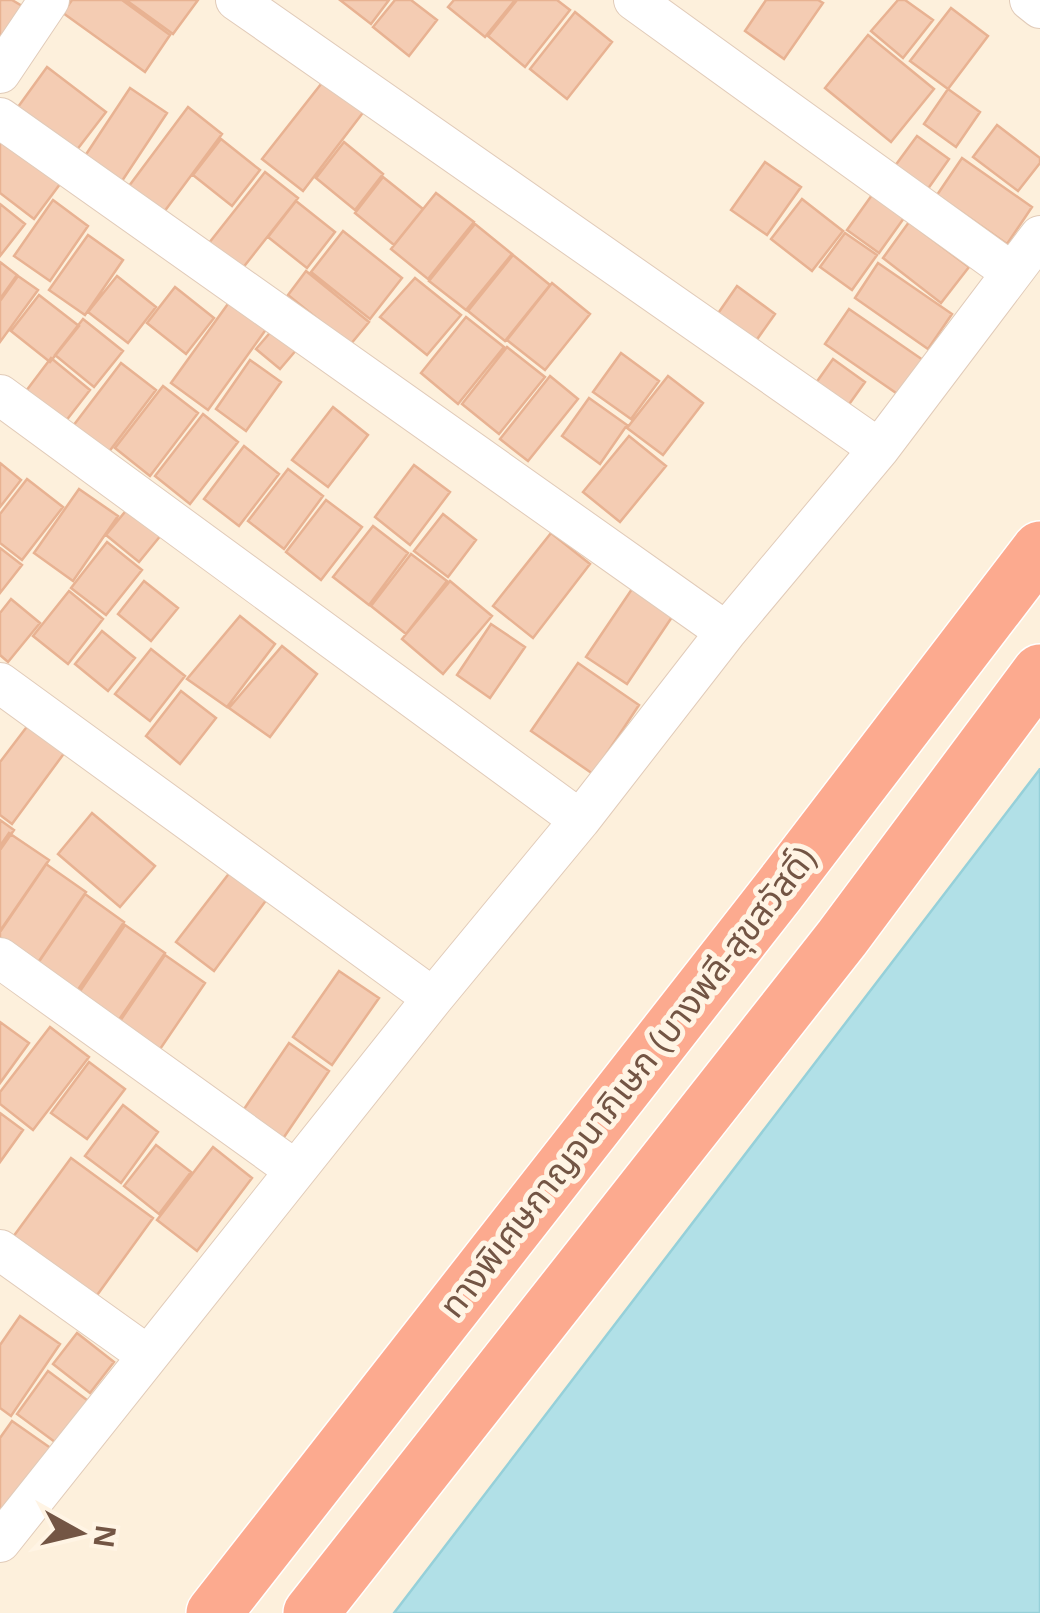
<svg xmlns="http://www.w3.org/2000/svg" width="1040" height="1613" viewBox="0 0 1040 1613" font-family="'Open Sans','Noto Sans Thai',sans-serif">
	<rect width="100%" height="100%" fill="#fdf0dc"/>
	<path fill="#b1e0e7" stroke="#96d0d9" stroke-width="2.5" d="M1040,768V1613H394L1040,769Z"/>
	<path fill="#f4ccb3" stroke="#e8b292" stroke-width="2.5" d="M0,0H12L27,9L0,47Z
		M72,0H122L170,35L145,72L63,13Z
		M126,0H198L173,34Z
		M340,0H389L371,24Z
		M395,0H411L437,20L409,56L373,27Z
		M454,0H515L485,37L448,7Z
		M517,0H557L570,10L525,67L488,36Z
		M766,0H818L823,3L784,59L745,31Z
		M898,0H905L933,20L903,58L871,31Z
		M951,8L988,36L948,89L910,61Z
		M575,12L612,42L567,99L530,69Z
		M868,35L934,89L891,142L825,88Z
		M47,67L106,112L76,151L18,107Z
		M325,79L365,110L303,191L262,159Z
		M130,88L167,113L122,181L85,156Z
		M948,89L980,112L956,147L924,124Z
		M188,107L222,134L161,216L126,190Z
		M997,125L1040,158V163L1018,191L973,157Z
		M917,136L949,159L925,193L892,170Z
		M221,139L260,170L232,206L193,175Z
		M0,141L63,180L34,219L0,193Z
		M344,142L383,174L355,210L316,178Z
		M962,158L1032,207L1007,244L937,195Z
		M765,162L801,187L767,235L731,210Z
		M265,172L298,198L242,269L209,243Z
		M383,177L423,209L394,245L355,213Z
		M436,193L474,222L428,279L391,249Z
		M872,195L904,218L879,253L847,230Z
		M802,199L843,231L812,271L771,239Z
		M53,200L88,226L50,281L14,256Z
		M296,201L335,232L307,268L268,237Z
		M0,204L25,224L0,256Z
		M909,222L969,267L941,303L883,258Z
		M475,224L512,254L466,310L429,281Z
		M343,231L402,278L370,319L311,272Z
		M845,233L877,255L852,290L820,267Z
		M88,235L123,260L85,315L49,290Z
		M513,255L550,285L505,341L468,311Z
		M0,262L17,275L0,299Z
		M878,263L952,314L928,349L855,298Z
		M306,271L369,322L350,345L288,295Z
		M18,276L38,290L0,342V301Z
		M117,276L156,307L128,343L88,312Z
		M415,278L461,315L427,355L380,317Z
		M552,283L590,314L545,370L507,340Z
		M737,286L775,314L748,352L710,325Z
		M175,287L214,318L186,354L147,323Z
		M39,295L79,326L50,362L11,331Z
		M230,301L267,328L208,410L171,383Z
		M849,309L923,360L899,395L825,344Z
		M466,317L504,347L458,404L421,373Z
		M83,319L123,351L94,387L55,355Z
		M274,328L298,348L280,369L256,349Z
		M507,347L545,377L499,434L462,404Z
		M621,353L659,381L631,419L593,392Z
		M51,358L90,390L62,426L23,395Z
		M833,359L865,382L840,417L808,394Z
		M250,360L281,382L246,431L216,409Z
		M121,363L156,390L108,453L73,426Z
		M550,376L578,399L528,461L500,439Z
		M668,376L703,403L663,455L627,428Z
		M163,386L198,413L150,476L115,448Z
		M589,398L627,425L600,464L562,436Z
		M333,407L368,435L328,487L292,460Z
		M203,414L238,442L190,504L155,476Z
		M629,436L666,466L620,522L583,492Z
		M244,446L279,474L239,526L204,499Z
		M0,463L21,480L0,507Z
		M414,465L450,492L410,545L375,517Z
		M288,469L323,496L284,549L248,521Z
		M27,479L63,507L22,560L0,543V514Z
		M79,489L118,516L73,581L34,553Z
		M326,500L362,527L321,580L286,552Z
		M133,502L166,529L139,562L106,535Z
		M443,514L476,540L448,577L414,551Z
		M373,526L408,553L369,605L333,577Z
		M551,533L590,564L533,638L493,606Z
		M107,542L142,570L106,615L71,588Z
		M0,548L22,565L0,593Z
		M411,554L447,581L406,634L371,606Z
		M144,581L178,608L151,641L118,614Z
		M450,581L492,616L443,674L402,639Z
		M632,589L672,617L627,684L586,657Z
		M69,591L103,619L68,664L33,636Z
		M11,599L40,623L8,662L0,655V613Z
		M240,616L275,644L227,707L187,679Z
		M491,624L525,647L490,698L457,675Z
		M102,631L135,658L108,691L75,664Z
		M282,646L317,674L270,737L229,708Z
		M151,649L185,676L150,721L115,694Z
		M578,663L639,705L593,774L531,731Z
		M181,691L216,718L180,764L146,736Z
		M32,720L68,748L12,824L0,815V762Z
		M92,813L155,866L120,907L58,854Z
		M0,820L14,830L0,850Z
		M9,833L49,860L0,932V846Z
		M46,864L86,892L37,964L0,938V931Z
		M234,867L270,895L214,971L176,942Z
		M85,894L124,922L75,994L36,966Z
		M125,925L165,953L116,1024L76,997Z
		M165,955L205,983L156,1055L116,1027Z
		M339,971L379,998L332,1065L293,1037Z
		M0,1022L29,1043L0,1083Z
		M50,1027L89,1057L33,1130L0,1104V1092Z
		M289,1043L329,1071L280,1143L240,1115Z
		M89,1062L125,1089L87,1139L51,1113Z
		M123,1105L158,1132L121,1183L85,1156Z
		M0,1113L23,1130L0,1162Z
		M156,1145L191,1172L159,1214L124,1186Z
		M213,1147L252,1178L197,1251L157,1220Z
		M71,1158L153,1218L95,1298L13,1237Z
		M20,1316L60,1344L11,1416L0,1408V1345Z
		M77,1333L114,1362L90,1393L53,1364Z
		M48,1371L91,1403L59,1445L17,1414Z
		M12,1421L52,1449L0,1518V1438Z"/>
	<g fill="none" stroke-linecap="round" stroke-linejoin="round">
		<g stroke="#e1cbb9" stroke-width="42">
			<path id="street" d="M236,0L879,449
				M634,0L1011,272
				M1030,0L1040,8
				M0,73L49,0
				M0,118L726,632
				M0,395L580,820
				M0,683L433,998
				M0,958L295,1170
				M0,1250L147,1355
				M0,1542L433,998L580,820L726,632L879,449L1040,236"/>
		</g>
		<g stroke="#fff" stroke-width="58">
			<path id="highway" d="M214,1613L777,893L1040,549
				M311,1613L842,938L1040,672"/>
		</g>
		<use href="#street" stroke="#fff" stroke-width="40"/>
		<use href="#highway" stroke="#fcaa8f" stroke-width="55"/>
	</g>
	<g text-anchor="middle" stroke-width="10" stroke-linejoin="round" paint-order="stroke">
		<g font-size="35" fill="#735544" stroke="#fff4e4">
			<text transform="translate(628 1082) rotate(-52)" y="12">ทางพิเศษกาญจนาภิเษก (บางพลี-สุขสวัสดิ์)</text>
		</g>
	</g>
	<g transform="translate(80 1533) rotate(98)" stroke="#fff4e4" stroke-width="8" paint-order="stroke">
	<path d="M0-8L18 38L0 25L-18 38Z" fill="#735544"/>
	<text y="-15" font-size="28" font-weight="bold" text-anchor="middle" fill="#735544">N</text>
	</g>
</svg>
